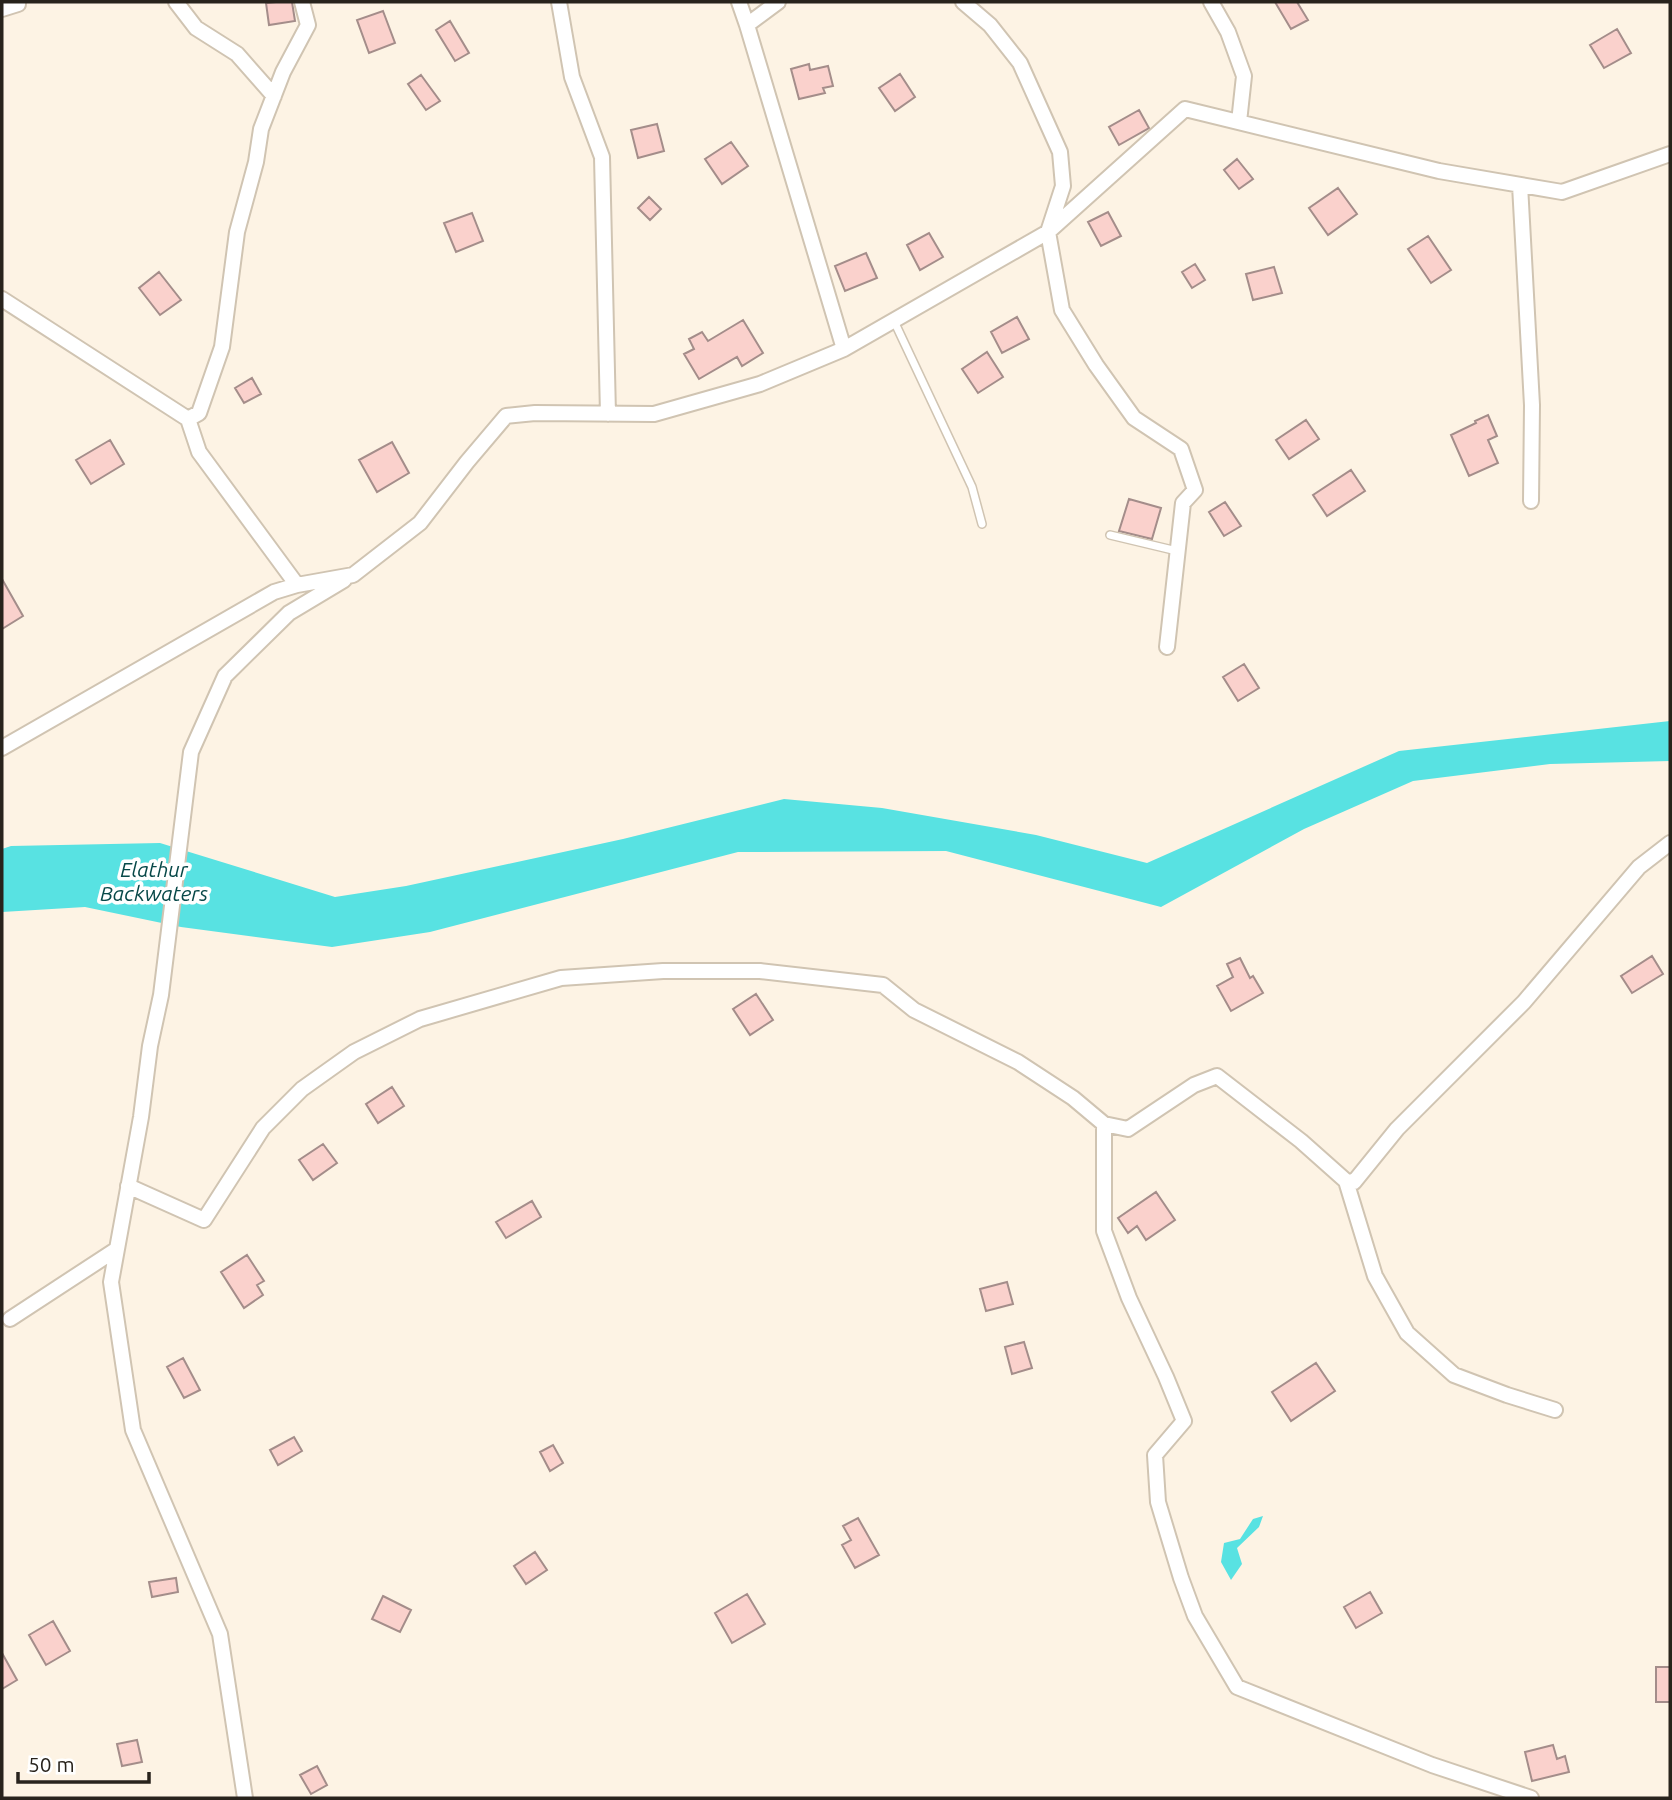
<svg xmlns="http://www.w3.org/2000/svg" width="1672" height="1800" viewBox="0 0 1672 1800" font-family="Ubuntu,sans-serif">
	<rect width="100%" height="100%" fill="#fdf3e4"/>
	<path fill="#58e2e2" d="M1670,721V761L1550,764L1413,781L1304,829L1161,907L946,851L738,852L430,932L332,947L181,927L85,907L2,912V849L11,846L160,843L335,897L406,886L623,839L784,799L882,808L1036,835L1147,863L1399,751Z
		M1263,1516L1259,1527L1237,1548L1242,1564L1231,1580L1221,1562L1224,1543L1240,1539L1253,1519Z"/>
	<path fill="#fad1cc" stroke="#a48d8a" stroke-width="2" d="M276,2H292L295,21L269,25L266,3Z
		M1275,2H1297L1308,20L1291,29Z
		M383,11L395,43L369,53L357,20Z
		M450,21L469,53L455,61L436,30Z
		M1617,29L1631,53L1604,68L1590,45Z
		M809,64L810,70L828,66L833,86L823,88L825,93L799,99L791,69Z
		M900,74L915,97L895,111L879,88Z
		M421,75L440,101L426,110L408,84Z
		M1139,110L1149,128L1119,145L1109,127Z
		M657,124L664,151L638,158L631,130Z
		M731,142L748,166L722,184L705,159Z
		M1237,159L1253,179L1239,189L1224,170Z
		M1338,188L1357,214L1328,235L1309,208Z
		M649,197L661,209L650,220L638,208Z
		M1108,212L1121,236L1101,246L1088,222Z
		M472,213L483,241L456,252L444,223Z
		M929,233L943,257L920,270L907,245Z
		M1428,236L1451,270L1431,283L1408,249Z
		M866,253L877,278L845,291L835,266Z
		M1195,264L1205,280L1192,288L1182,272Z
		M1274,267L1282,293L1253,300L1246,274Z
		M159,272L181,300L160,315L139,288Z
		M1017,317L1029,339L1002,353L991,332Z
		M743,320L763,353L742,366L737,357L699,379L684,354L694,349L689,339L702,332L708,341Z
		M987,352L1003,377L978,393L962,369Z
		M252,378L261,394L244,403L235,388Z
		M1488,415L1497,436L1488,440L1498,463L1469,476L1451,435L1476,423L1475,421Z
		M1306,420L1319,439L1289,459L1276,440Z
		M110,440L124,464L91,484L76,460Z
		M392,442L409,473L377,492L359,460Z
		M1351,470L1365,491L1327,516L1313,495Z
		M1129,499L1161,508L1152,539L1119,531Z
		M1225,502L1241,526L1224,536L1209,512Z
		M2,579L23,616L2,629Z
		M1244,664L1259,688L1238,701L1223,677Z
		M1652,956L1663,974L1632,993L1621,976Z
		M1240,958L1250,978L1253,976L1263,993L1231,1011L1217,986L1233,977L1227,964Z
		M756,994L773,1020L750,1035L733,1009Z
		M392,1087L404,1106L378,1123L366,1104Z
		M323,1144L337,1163L313,1180L299,1160Z
		M1156,1192L1175,1220L1146,1240L1137,1226L1128,1233L1118,1218Z
		M532,1201L541,1217L506,1238L496,1222Z
		M247,1255L264,1281L257,1285L263,1295L244,1308L221,1272Z
		M1007,1282L1013,1304L986,1311L980,1289Z
		M1024,1342L1032,1368L1012,1374L1005,1347Z
		M183,1358L200,1390L184,1398L167,1367Z
		M1316,1363L1335,1391L1291,1421L1272,1392Z
		M294,1437L302,1451L278,1465L270,1450Z
		M553,1445L563,1463L550,1471L540,1452Z
		M858,1518L879,1555L855,1568L842,1545L851,1540L843,1526Z
		M535,1552L547,1570L526,1584L514,1566Z
		M176,1578L178,1592L152,1597L149,1582Z
		M1370,1592L1382,1613L1356,1628L1344,1607Z
		M747,1594L765,1624L732,1643L715,1613Z
		M383,1596L411,1610L400,1632L372,1619Z
		M53,1621L70,1651L46,1665L29,1635Z
		M2,1653L17,1680L2,1689Z
		M1656,1667H1670V1702H1656Z
		M137,1740L142,1762L122,1766L117,1744Z
		M1553,1745L1557,1759L1565,1756L1569,1772L1532,1781L1525,1752Z
		M317,1766L327,1785L311,1794L300,1775Z"/>
	<g fill="none" stroke-linecap="round" stroke-linejoin="round">
		<g stroke="#d0c4b2" stroke-width="10">
			<path id="service" d="M894,321L972,487L982,524
				M1110,535L1177,551"/>
		</g>
		<g stroke="#d0c4b2" stroke-width="18">
			<path id="minor" d="M176,2L196,28L237,54L274,96
				M559,2L572,77L602,157L608,414
				M739,2L747,25
				M778,2L747,25L844,349
				M963,2L990,25L1020,63L1060,152L1063,186L1048,232L1062,310L1096,365L1134,418L1181,449L1195,490L1183,503L1167,647
				M1211,2L1228,32L1244,76L1239,122
				M2,9L18,4V2
				M1520,185L1532,405L1531,501
				M2,299L188,419L199,452L297,585
				M188,419L199,413L222,347L237,232L256,162L261,129L283,72L308,25L302,2
				M2,748L274,592L297,585L353,575L420,523L467,462L506,416L535,413L654,414L760,384L844,349L1048,232L1185,109L1439,171L1562,192L1670,154
				M1104,1124V1231L1129,1298L1166,1377L1184,1421L1155,1455L1158,1502L1181,1578L1195,1616L1237,1687L1432,1765L1531,1798
				M1346,1181L1354,1182L1397,1129L1524,1002L1639,867L1670,843
				M128,1186L204,1220L263,1128L302,1089L354,1052L420,1019L561,978L663,971H760L883,985L914,1010L1018,1062L1073,1098L1104,1124L1128,1129L1194,1085L1217,1076L1301,1141L1346,1181L1375,1276L1407,1333L1454,1375L1507,1395L1555,1410
				M10,1319L117,1249
				M245,1798L220,1634L133,1430L111,1282L141,1117L150,1046L161,995L191,752L225,676L289,613L344,580"/>
		</g>
		<use href="#service" stroke="#fff" stroke-width="7"/>
		<use href="#minor" stroke="#fff" stroke-width="14"/>
	</g>
	<g text-anchor="middle" stroke-width="7" stroke-linejoin="round" paint-order="stroke">
		<g font-size="21" font-style="italic" fill="#074848" stroke="#fff">
			<text x="154" y="877">Elathur<tspan x="154" dy="24">Backwaters</tspan></text>
		</g>
	</g>
	<rect width="1672" height="1800" fill="none" stroke="#28231c" stroke-width="7"/>
	<path d="M18 1772v10h131v-10" fill="none" stroke="#28231c" stroke-width="3.5"/>
	<text x="28" y="1772" font-size="21" fill="#28231c" stroke="#ffffff" stroke-width="5" paint-order="stroke">50 m</text>
</svg>
